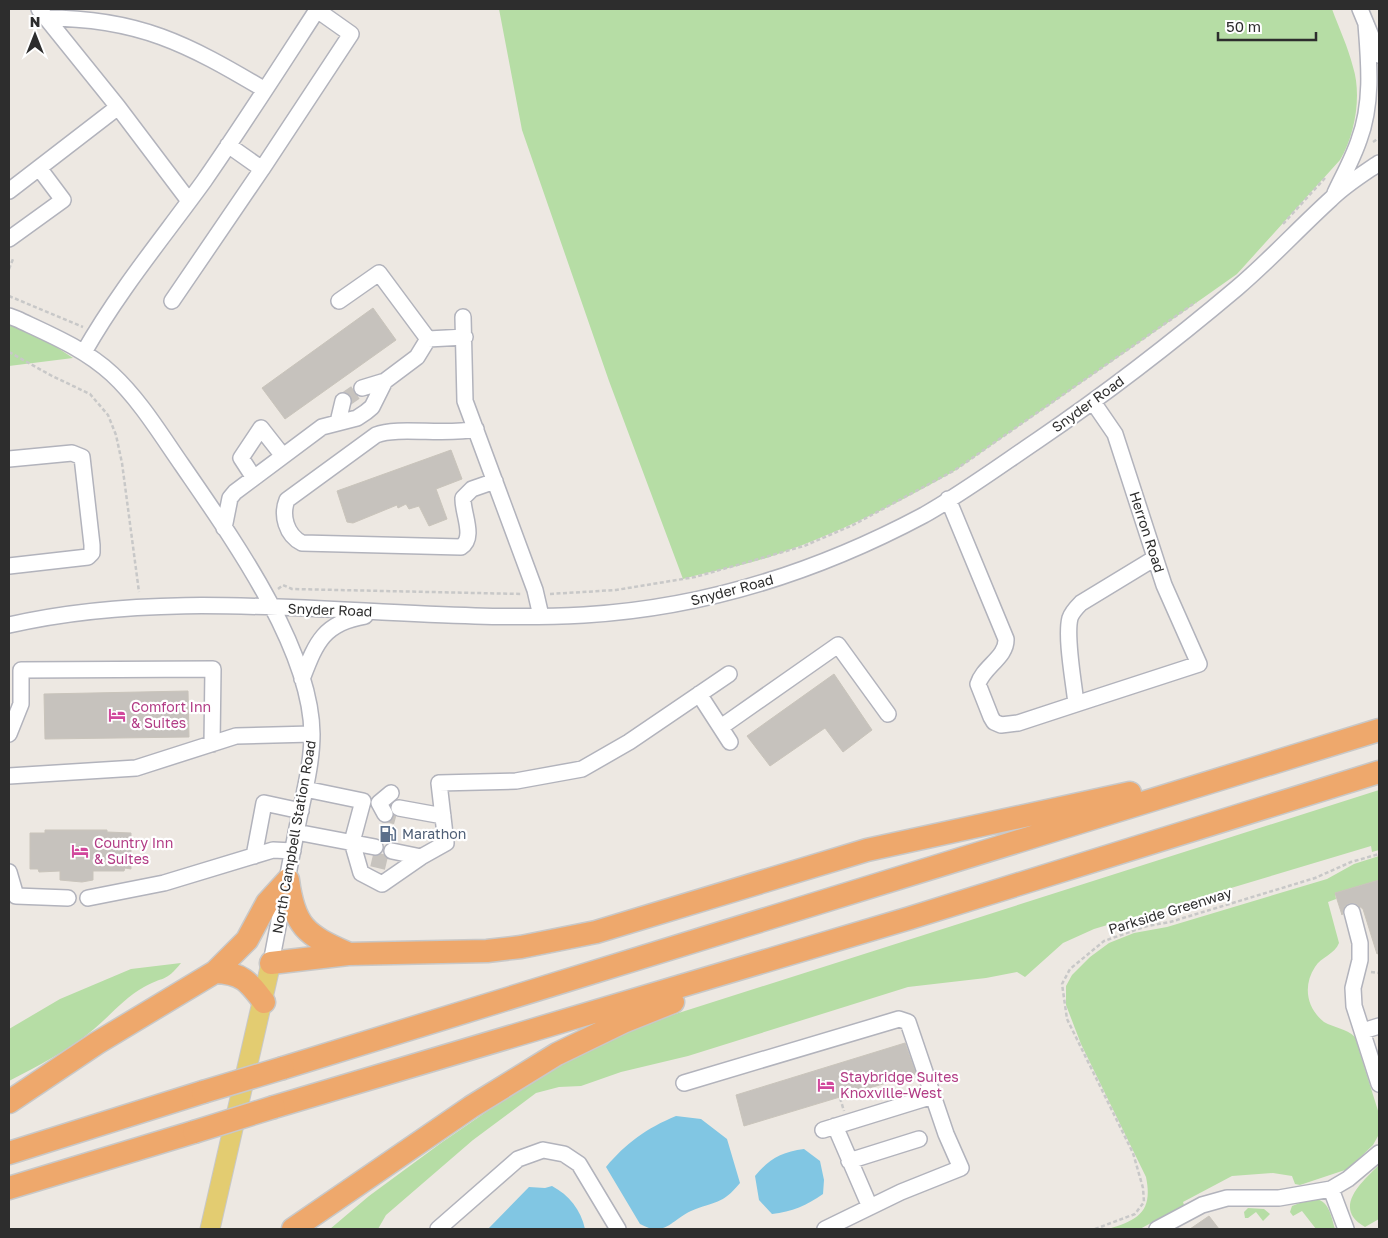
<svg xmlns="http://www.w3.org/2000/svg" width="1388" height="1238" viewBox="0 0 1388 1238" font-family="'Golos Text',sans-serif">
	<rect width="100%" height="100%" fill="#ede8e2"/>
	<path fill="#b6dda5" d="M499,9H1332C1339,28 1348,47 1353,67C1362,95 1355,135 1340,160L1237,274L1203,298L956,470C897,504 837,534 772,556C743,566 712,571 683,579L609,381L522,130Z
		M9,322L35,333L73,358L9,366Z
		M1379,790V850L1372,852L1371,846L1094,929L1063,943L1025,977L1017,972L986,978L908,987L688,1056L621,1072L581,1086L559,1087L536,1093L473,1140L386,1215L378,1229H330L369,1196L441,1143L541,1074L622,1031Z
		M1379,856V880L1335,893L1336,899L1328,902L1339,943C1335,954 1321,957 1315,967C1303,985 1306,1008 1324,1022C1334,1028 1346,1028 1355,1037L1379,1114L1378,1136L1373,1145L1348,1169L1300,1185L1295,1184L1292,1176L1273,1173L1232,1176L1183,1202L1184,1205L1140,1229H1108C1139,1220 1153,1211 1146,1177L1081,1044L1066,1005V986L1072,975L1090,957L1109,943L1134,933L1167,927L1327,879L1354,864Z
		M181,963C165,983 163,976 144,987C124,998 111,1015 94,1029C69,1050 38,1066 9,1081V1029L60,999L131,969Z
		M1379,1165V1219L1365,1227C1331,1208 1363,1181 1379,1165Z
		M1310,1199C1329,1197 1331,1216 1335,1229H1316L1302,1211L1293,1216L1290,1212L1292,1206Z
		M1248,1208L1264,1209L1270,1214L1263,1221L1256,1212L1248,1218H1245L1244,1212Z"/>
	<path fill="#81c6e3" d="M676,1116L701,1119L727,1139L740,1183C722,1205 715,1201 691,1211C671,1220 665,1238 640,1224L606,1167C626,1143 647,1128 676,1116Z
		M804,1149L820,1161L824,1180L823,1194C807,1205 792,1212 772,1214L759,1200L755,1176C769,1159 781,1152 804,1149Z
		M552,1186C569,1195 581,1210 585,1229H488L529,1187L545,1188Z"/>
	<path fill="#c6c2bd" stroke="#c9c4bb" d="M373,308L396,340L285,419L262,388Z
		M451,450L462,479L436,489L447,519L429,526L419,506L409,509L406,504L398,508L397,505L353,523L347,522L337,491Z
		M834,674L872,730L843,752L825,728L770,766L747,736Z
		M188,691L189,737L45,739L44,694Z
		M45,830H107V832L131,833V869L125,868L124,871H93V880L82,882L60,880V871L39,872L38,869H30V833H45Z
		M1379,880V953L1377,954L1363,909L1355,903H1349L1345,906L1342,915L1335,893Z
		M905,1043L916,1074L744,1126L736,1095Z
		M1209,1216L1219,1229H1190Z"/>
	<g fill="none" stroke-linecap="round" stroke-linejoin="round">
		<path stroke="#c7c3be" stroke-width="15" stroke-dasharray="15 8" stroke-linecap="butt" d="M343,401L362,388
			M385,814L396,817
			M372,859L389,863"/>
		<g stroke="#b2b3bc" stroke-width="18">
			<path id="minor" d="M39,9L118,107
				M1360,9L1379,55
				M46,18C138,18 188,44 265,90
				M9,191L118,107L189,201
				M1335,193C1343,176 1353,158 1359,140C1373,103 1369,62 1366,24
				M9,239L63,200L39,168
				M172,301L262,169
				M339,301L379,273L428,339
				M9,316L17,319C51,335 85,349 112,374C140,400 161,435 182,465C230,535 311,647 312,734C312,765 303,797 297,828C288,873 280,918 271,963
				M463,317L465,401L535,590L541,616
				M84,352C120,289 162,239 204,181C243,125 280,67 317,10L351,34L262,169L228,145
				M362,388L385,381
				M338,422L343,401
				M476,429C446,436 398,426 376,435L287,500C281,515 286,535 302,543L461,547C476,538 462,512 463,498L472,489L495,481
				M9,459L72,453L82,457L92,545V553L88,557L9,566
				M254,478L241,458L261,428L283,456
				M948,499L1006,639C1007,657 983,667 978,684L991,717L994,722L1001,725L1018,723L1076,704C1074,683 1065,637 1070,618C1072,612 1077,607 1081,603L1155,558
				M224,528L230,498L235,492L322,427L357,418L366,412L372,407L385,381L417,357L428,339L465,337
				M9,625C195,582 395,625 584,615C703,608 819,571 924,515C963,493 1001,465 1038,440C1107,393 1173,342 1237,288C1270,260 1299,228 1331,199C1345,185 1363,174 1379,163
				M302,679C316,643 323,623 365,616
				M699,694L730,742
				M1076,704L1199,664L1164,585L1115,434L1093,402
				M721,727L838,645L888,714
				M9,734L21,704V670L213,669L212,744
				M9,776L136,768L236,736L312,734
				M305,789L363,801L352,842L361,873L382,884L421,857
				M399,808L443,816
				M385,814L379,803L391,793
				M296,832L375,847
				M392,851L421,857L446,843L439,783L516,781L582,769L629,742L729,674
				M254,856L264,803L301,811
				M9,872L16,896L68,898
				M88,898L164,883L273,850L293,851
				M1352,912L1360,943V960L1353,988L1354,1006L1379,1084
				M1363,1031L1379,1026
				M684,1083L899,1019L908,1022L946,1134L961,1168L901,1192L825,1229
				M835,1126L870,1207
				M823,1130L933,1096
				M849,1161L919,1139
				M1331,1189L1346,1229
				M438,1229L518,1159L543,1150L564,1154L579,1164L618,1229
				M1157,1229L1202,1205L1227,1198H1279L1331,1189L1348,1179L1379,1153"/>
		</g>
		<g stroke="#c8c8c8" stroke-width="21">
			<path id="major" d="M210,1229L271,963"/>
		</g>
		<g stroke="#c8c8c8" stroke-width="25">
			<path id="highway" d="M288,880C294,926 306,935 347,953
				M271,963L348,954L487,951L521,947L596,932L867,850L1130,793
				M215,972C242,973 248,981 264,1002
				M283,1068L1379,730
				M9,1102L97,1043L215,972L247,940L267,903L288,880
				M274,1107L910,918L1379,772
				M9,1153L203,1092
				M9,1188L194,1132
				M293,1229L471,1107L557,1054L623,1022L673,1002"/>
		</g>
		<path stroke="#c8c8c8" stroke-width="2.5" stroke-dasharray="4 2.5" stroke-linecap="butt" d="M1373,142L1379,138
			M1283,224L1325,178
			M9,269L13,259
			M9,296L83,327
			M9,352L52,376L90,394L108,415L116,435L122,463L139,592
			M278,589L283,585L292,589L522,594
			M550,594L616,590L695,577L804,546L853,525L955,470L1196,302
			M1371,972L1379,973
			M840,1098L844,1111
			M1095,1229L1135,1214L1144,1202L1143,1188L1133,1153L1067,1019L1062,984L1070,969L1104,941L1147,926L1170,922L1315,878L1351,862L1379,854"/>
		<use href="#minor" stroke="#fff" stroke-width="15"/>
		<use href="#major" stroke="#e3cc71" stroke-width="19"/>
		<use href="#highway" stroke="#eea86c" stroke-width="22"/>
		<g stroke="#c8c8c8" stroke-width="25" stroke-linecap="butt">
			<path id="highway-bridge" d="M203,1092L283,1068
				M194,1132L274,1107"/>
		</g>
		<use href="#highway-bridge" stroke="#eea86c" stroke-width="22"/>
	</g>
	<defs>
		<g id="hotel-bare" transform="scale(1.35)"><path d="M-6-4.5h1.5V1H6V5H4.5V3h-9V5H-6ZM-4 0a1.8 1.8 0 1 1 3.6 0ZM.5 0V-2.5h3Q6-2.5 6 0Z" fill="#d1479c" stroke="#fff" stroke-width="2.5" paint-order="stroke"/></g>
		<g id="fuel-bare" transform="scale(1.35)"><path d="M-5.5-6h7V0h2V4h1.3V-2.5L3-4.5l.8-.8L6-3V5H2.5V1h-1V6h-7ZM-4.2-4.7v3.2H.2V-4.7Z" fill="#5c6f8a" stroke="#fff" stroke-width="2.5" paint-order="stroke"/></g>
	</defs>
	<g fill-rule="evenodd">
		<use href="#hotel-bare" x="117" y="715"/>
		<use href="#fuel-bare" x="388" y="834"/>
		<use href="#hotel-bare" x="80" y="851"/>
		<use href="#hotel-bare" x="826" y="1085"/>
	</g>
	<g text-anchor="middle" stroke-width="4.5" stroke-linejoin="round" paint-order="stroke">
		<g font-size="14" fill="#2d2d2d" stroke="#fff">
			<text transform="translate(1088 404) rotate(-36)" y="5">Snyder Road</text>
			<text transform="translate(1147 532) rotate(72)" y="5">Herron Road</text>
			<text transform="translate(732 590) rotate(-15)" y="5">Snyder Road</text>
			<text transform="translate(330 610) rotate(2)" y="5">Snyder Road</text>
			<text transform="translate(294 837) rotate(-80)" y="5">North Campbell Station Road</text>
			<text transform="translate(1170 911) rotate(-17)" y="5">Parkside Greenway</text>
		</g>
		<g font-size="14" fill="#b23c85" stroke="#fff" text-anchor="start">
			<text x="131" y="712">Comfort Inn<tspan x="131" dy="16">&amp; Suites</tspan></text>
			<text x="94" y="848">Country Inn<tspan x="94" dy="16">&amp; Suites</tspan></text>
			<text x="840" y="1082">Staybridge Suites<tspan x="840" dy="16">Knoxville-West</tspan></text>
		</g>
		<g font-size="14" fill="#4e5e75" stroke="#fff" text-anchor="start">
			<text x="402" y="839">Marathon</text>
		</g>
	</g>
	<rect width="1388" height="1238" fill="none" stroke="#2d2d2d" stroke-width="20"/>
	<g transform="translate(35 35)" stroke="#ffffff" stroke-width="4" paint-order="stroke">
	<path d="M0-4L9 19L0 12L-9 19Z" fill="#2d2d2d"/>
	<text y="-8" font-size="14" font-weight="bold" text-anchor="middle" fill="#2d2d2d">N</text>
	</g>
	<path d="M1218 32v8h98v-8" fill="none" stroke="#2d2d2d" stroke-width="2.5"/>
	<text x="1226" y="32" font-size="15" fill="#2d2d2d" stroke="#ffffff" stroke-width="4" paint-order="stroke">50 m</text>
</svg>
